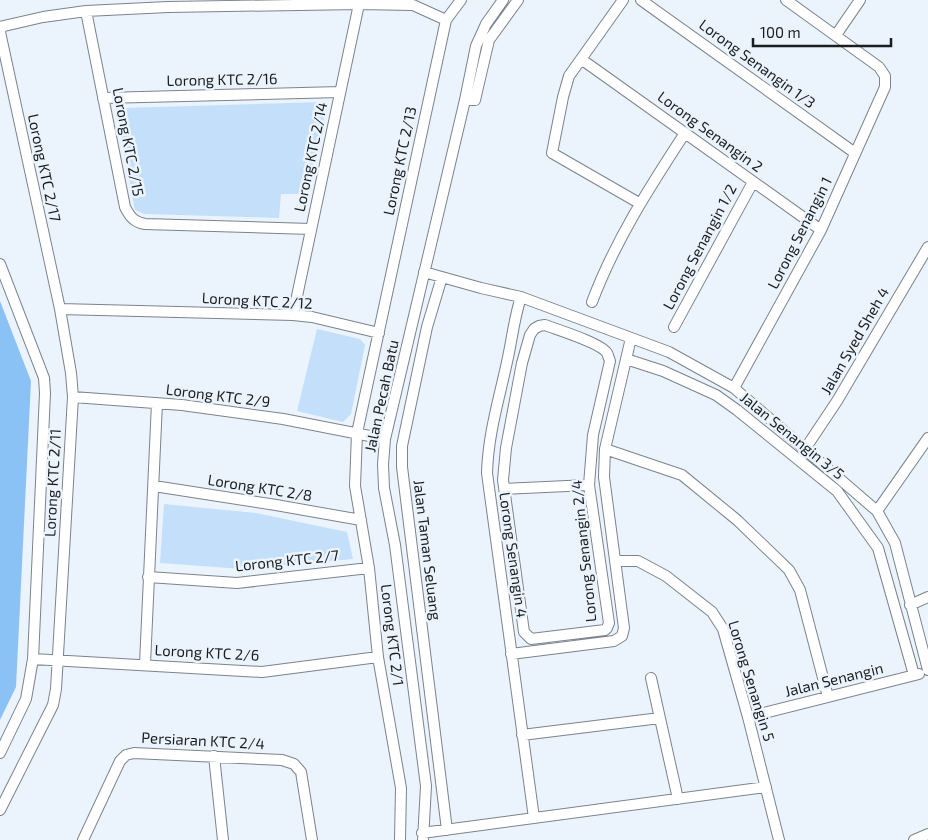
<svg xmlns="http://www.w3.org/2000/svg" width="928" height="840" viewBox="0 0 928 840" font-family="'Exo 2',sans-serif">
	<rect width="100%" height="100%" fill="#ebf4fd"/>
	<path fill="#c3dffa" d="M323,102L326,110L307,194H281L279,218L144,214L135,210L117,116L123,108Z
		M317,329L360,339L365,345L351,414L343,422L297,411Z
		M164,504L256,513L347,532L353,559L242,569L160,563Z"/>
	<path fill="#8bc2f6" d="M0,301L31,381L16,687L0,720Z"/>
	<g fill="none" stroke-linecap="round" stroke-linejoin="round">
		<g stroke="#7b838b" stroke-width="12">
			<path id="minor" d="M623,0L569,76L563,97L552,153L639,203
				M641,0L855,153
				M86,11L125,207C130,217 134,222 145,224L311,229
				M0,27L43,17L86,11L168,7L359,4L413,5L446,20
				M0,32L60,309L71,373L73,397L56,689L53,705L0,810
				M836,35L860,0
				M581,59L821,230
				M103,98L340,92
				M465,100H475L489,40L518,0
				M0,264L44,378L45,393L33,659L26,699L0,753
				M424,272L481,288L521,297L669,352L734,388L877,511L895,543L928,670
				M442,277L427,327L402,446V467L447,830
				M521,297C514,318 512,340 507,362C499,399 488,435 487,473L534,818
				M592,302C615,241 649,188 685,133
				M60,309L293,315L312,317L379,333
				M293,315L359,4
				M545,325C558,330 601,343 607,353C608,355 609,359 610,361L593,435L589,485L609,623L607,628L605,630L531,639L524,632L503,480L506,448L522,363L530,335L534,329L539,326Z
				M674,327L753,182
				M626,359L663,371L716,395L737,410L837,491L878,548L914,675
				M734,388L821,230L885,87V76L879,67L786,0
				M73,397L182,405L283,419L385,439
				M605,449L682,475L737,520L789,570L800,590L828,697
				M805,449L837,401L928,247
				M154,486L276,505L361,520
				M505,489L589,485
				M877,511L928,438
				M615,561H638L666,576L712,612L723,629L748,717L779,840
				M148,577L237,583L369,568
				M910,605L928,597
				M511,654L614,641L622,636L624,628L604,477L605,449L631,338
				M33,659L262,672L378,657
				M145,664L157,403
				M651,678L678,799
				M748,717L919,674
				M522,735L660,718
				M214,756L223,840
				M422,833L766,787
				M83,840L120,761L126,755L134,753L282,760L294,764L301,772L312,840
				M400,840L401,788L378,657L369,568L355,486L357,433L446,20L461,0
				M423,840L426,786L395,545L384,488L383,464L385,439L465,100L476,46L486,24L503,0
				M914,840L928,834"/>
		</g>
		<use href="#minor" stroke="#fff" stroke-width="10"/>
	</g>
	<g text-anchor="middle" stroke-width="5" stroke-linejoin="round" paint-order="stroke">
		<g font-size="15" fill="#1a1e21" stroke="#ebf4fd">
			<text transform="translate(757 64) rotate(36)" y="5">Lorong Senangin 1/3</text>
			<text transform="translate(222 80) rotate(-1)" y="5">Lorong KTC 2/16</text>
			<text transform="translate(710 132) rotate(36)" y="5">Lorong Senangin 2</text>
			<text transform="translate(128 142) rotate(79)" y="5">Lorong KTC 2/15</text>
			<text transform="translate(311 157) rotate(-78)" y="5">Lorong KTC 2/14</text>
			<text transform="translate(400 161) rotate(-78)" y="5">Lorong KTC 2/13</text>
			<text transform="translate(44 168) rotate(78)" y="5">Lorong KTC 2/17</text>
			<text transform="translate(800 233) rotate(-63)" y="5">Lorong Senangin 1</text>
			<text transform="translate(700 247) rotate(-62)" y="5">Lorong Senangin 1/2</text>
			<text transform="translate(257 301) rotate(3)" y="5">Lorong KTC 2/12</text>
			<text transform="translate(855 341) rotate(-60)" y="5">Jalan Syed Sheh 4</text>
			<text transform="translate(218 396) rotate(7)" y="5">Lorong KTC 2/9</text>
			<text transform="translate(382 396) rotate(-78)" y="5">Jalan Pecah Batu</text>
			<text transform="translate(792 436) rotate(39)" y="5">Jalan Senangin 3/5</text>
			<text transform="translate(53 483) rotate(-87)" y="5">Lorong KTC 2/11</text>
			<text transform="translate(260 488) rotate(9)" y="5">Lorong KTC 2/8</text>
			<text transform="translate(427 550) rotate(83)" y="5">Jalan Taman Seluang</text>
			<text transform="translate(584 551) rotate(-96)" y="5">Lorong Senangin 2/4</text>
			<text transform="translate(513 555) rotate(82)" y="5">Lorong Senangin 4</text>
			<text transform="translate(287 561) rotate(-6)" y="5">Lorong KTC 2/7</text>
			<text transform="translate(392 635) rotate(83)" y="5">Lorong KTC 2/1</text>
			<text transform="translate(207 653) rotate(3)" y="5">Lorong KTC 2/6</text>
			<text transform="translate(834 680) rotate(-14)" y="5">Jalan Senangin</text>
			<text transform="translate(751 681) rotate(73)" y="5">Lorong Senangin 5</text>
			<text transform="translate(203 741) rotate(3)" y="5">Persiaran KTC 2/4</text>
		</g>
	</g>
	<path d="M753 38v8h138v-8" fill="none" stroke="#1a1e21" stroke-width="2.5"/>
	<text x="760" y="38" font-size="15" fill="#1a1e21" stroke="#ebf4fd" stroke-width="4" paint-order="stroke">100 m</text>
</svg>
